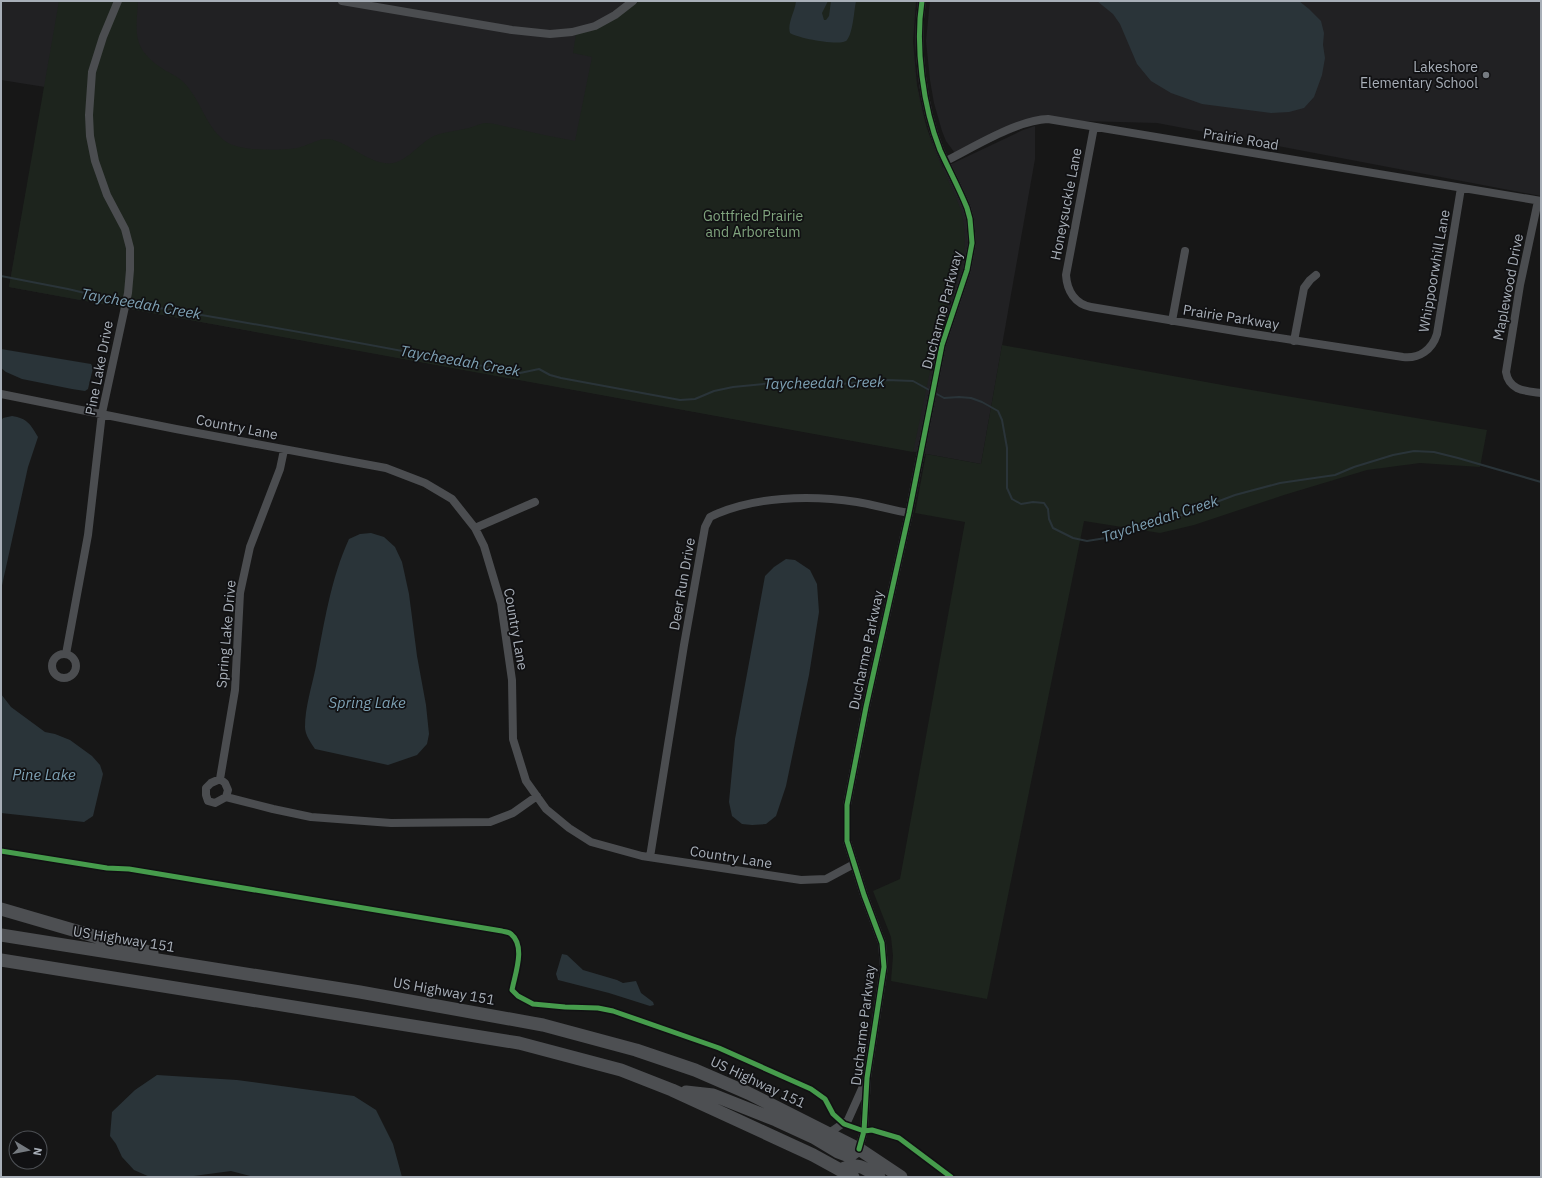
<svg xmlns="http://www.w3.org/2000/svg" width="1542" height="1178" viewBox="0 0 1542 1178" font-family="'IBM Plex Sans',sans-serif">
	<rect width="100%" height="100%" fill="#171717"/>
	<path fill="#212123" d="M1,1H916L913,42L917,85L926,127L943,168L1023,130L1035,126V159L981,464L9,287L45,87L1,80Z
		M930,1H1541V196L1157,123L1042,120L957,156L946,141L942,131L934,103L930,80L926,41Z"/>
	<path fill="#1d241d" d="M59,1H138C136,33 132,47 160,67C167,72 175,75 181,80C201,97 205,129 228,143C242,151 281,151 297,148C307,146 315,140 326,139C347,139 370,167 393,163C407,161 421,142 434,136C446,131 461,131 475,126C478,125 482,123 486,123C495,123 504,127 513,128C534,133 554,137 575,141L592,57L573,53L576,34L617,18L639,1H916C908,52 917,106 936,154C944,173 954,191 961,210C974,261 951,287 939,333C929,372 922,412 913,452L9,287Z
		M1002,345L1228,386L1487,430L1480,467L1420,463L1367,470L1284,495L1194,525L1160,533L1084,521L987,999L891,981L893,956L891,937L873,891L900,879L965,522L915,513L926,454L981,464Z"/>
	<path fill="#2a3439" d="M796,1H828L822,13L824,20H826L829,16L831,1H856C854,11 853,33 847,40C842,47 797,38 790,33C787,23 795,12 796,1Z
		M1097,1H1299L1309,9L1321,21L1324,33L1323,45L1325,58L1322,75L1314,97L1304,108L1289,112L1271,113L1202,104L1171,93L1151,81L1137,64L1120,24L1113,14Z
		M1,349L91,364L93,368L88,389L85,391L72,389L22,379L6,372L1,368Z
		M12,416C27,418 31,425 38,437L28,467L1,590V421L3,418Z
		M371,533L384,537L395,547L402,562L409,594L417,656L426,705L429,734L427,744L417,755L388,765L315,749C311,743 305,735 305,727C305,707 312,686 316,666C324,624 331,578 349,539L360,534Z
		M786,559L795,560L810,570L817,584L819,612L809,675L786,786L776,816L766,824L752,825L742,824L732,816L729,802L735,739L765,576L774,567Z
		M1,694L11,707L45,732L55,734L70,740L92,756L100,765L103,774L93,816L84,822L1,813Z
		M562,954L567,955L583,970L617,980L623,983L636,981L641,993L653,1002L654,1005L650,1006L609,993L558,980L556,974Z
		M157,1075L237,1080L354,1096L376,1110L393,1144L402,1177H254L231,1171L186,1177H150L134,1170L122,1157L116,1144L110,1136L112,1112L135,1090Z"/>
	<g fill="none" stroke-linecap="round" stroke-linejoin="round">
		<path stroke="#2a3439" stroke-width="2" d="M1,276L68,289L123,302
			M127,303C259,323 389,349 520,373L539,369L550,375L561,378L680,400L695,399L714,391L733,387L773,383L828,385L887,380L913,381L931,391
			M935,393L944,398L959,397L971,398L982,402L998,411L1002,420L1007,448V488L1012,499L1021,504L1033,502L1044,503L1048,509L1049,519L1053,528L1073,538L1087,541L1112,537L1177,517L1235,495L1280,483L1335,475L1354,467L1393,455L1414,451L1434,452L1458,458L1541,482"/>
		<path stroke="#4b4d50" stroke-width="8" d="M342,1L512,30L550,34L572,32L595,26L615,15L633,1
			M1094,127L1066,275C1067,291 1075,304 1091,307L1247,333L1403,357C1419,359 1432,350 1437,334L1461,188
			M946,161C974,147 1017,120 1048,119L1541,201
			M1538,201L1520,285L1506,372C1509,391 1526,391 1541,393
			M1172,321L1185,251
			M1294,341L1304,288L1310,280L1316,275
			M1,394L176,429L386,468L425,483L452,499L475,528L484,546L501,603L512,680L513,739L526,781L546,809L569,828L591,842L642,856L801,880L826,879L854,864
			M475,528L535,502
			M66,654L88,535L102,413L128,293L130,270V248L125,229L107,195L95,161L90,136L89,115L92,72L103,37L118,1
			M52 666a12 12 0 1 1 24 0a12 12 0 1 1-24 0Z
			M220,779L235,690L240,593L250,547L280,469L284,450
			M220,779L225,783L228,790L226,797L215,803L208,801L206,795V788L211,783Z
			M226,797L273,809L311,817L391,823L490,822L513,813L537,796
			M650,857L684,645L705,527L710,517C752,496 811,495 857,502C875,505 892,510 909,513
			M829,1133L848,1120L865,1082
			M859,1149L864,1131L867,1078L884,967L882,943L864,895L847,841V805L866,707L909,513L942,345L967,270L972,243L970,219L967,208C959,188 949,170 940,150C923,107 915,46 922,1"/>
		<path stroke="#4d4f52" stroke-width="13" d="M1,909L152,953
			M1,935L360,992L543,1025L636,1050L695,1070L748,1093L859,1149L901,1177
			M1,960L519,1043L621,1070L672,1090L813,1155L853,1177
			M686,1092L713,1095L776,1120L813,1137L838,1152L846,1155L852,1154L859,1149
			M840,1170C858,1162 864,1167 879,1177"/>
		<g stroke="#111113" stroke-width="8">
			<path id="cycleway" d="M1,851L107,868L129,869L502,931C505,932 509,932 511,934C526,946 515,974 512,990L518,996L533,1004L565,1007L598,1008L613,1011L719,1048L811,1089L825,1099L833,1114L844,1124L864,1131L872,1130L899,1138L951,1177
				M859,1149L864,1131L867,1078L884,967L882,943L864,895L847,841V805L866,707L909,513L942,345L967,270L972,243L970,219L967,208C959,188 949,170 940,150C923,107 915,46 922,1"/>
		</g>
		<use href="#cycleway" stroke="#469c4c" stroke-width="5"/>
	</g>
	<circle fill="#757a80" stroke="#111113" stroke-width="1.5" cx="1486" cy="75" r="4"/>
	<g text-anchor="middle" stroke-width="3.5" stroke-linejoin="round" paint-order="stroke">
		<g font-size="14" fill="#a8afb8" stroke="#111113" text-anchor="end">
			<text x="1478" y="72">Lakeshore<tspan x="1478" dy="16">Elementary School</tspan></text>
		</g>
		<g font-size="14" fill="#a8afb8" stroke="#111113">
			<text transform="translate(1241 139) rotate(9)" y="5">Prairie Road</text>
			<text transform="translate(1066 204) rotate(-79)" y="5">Honeysuckle Lane</text>
			<text transform="translate(1434 271) rotate(-80)" y="5">Whippoorwhill Lane</text>
			<text transform="translate(1508 287) rotate(-79)" y="5">Maplewood Drive</text>
			<text transform="translate(942 310) rotate(-75)" y="5">Ducharme Parkway</text>
			<text transform="translate(1231 317) rotate(9)" y="5">Prairie Parkway</text>
			<text transform="translate(99 368) rotate(-79)" y="5">Pine Lake Drive</text>
			<text transform="translate(237 427) rotate(11)" y="5">Country Lane</text>
			<text transform="translate(682 584) rotate(-80)" y="5">Deer Run Drive</text>
			<text transform="translate(516 629) rotate(80)" y="5">Country Lane</text>
			<text transform="translate(226 634) rotate(-85)" y="5">Spring Lake Drive</text>
			<text transform="translate(866 650) rotate(-78)" y="5">Ducharme Parkway</text>
			<text transform="translate(731 857) rotate(9)" y="5">Country Lane</text>
			<text transform="translate(124 939) rotate(9)" y="5">US Highway 151</text>
			<text transform="translate(444 991) rotate(10)" y="5">US Highway 151</text>
			<text transform="translate(863 1025) rotate(-83)" y="5">Ducharme Parkway</text>
			<text transform="translate(758 1082) rotate(25)" y="5">US Highway 151</text>
		</g>
		<g font-size="14" fill="#80a47e" stroke="#111113">
			<text x="753" y="221">Gottfried Prairie<tspan x="753" dy="16">and Arboretum</tspan></text>
		</g>
		<g font-size="15" font-style="italic" fill="#7ea1b4" stroke="#111113">
			<text transform="translate(141 304) rotate(10)" y="5">Taycheedah Creek</text>
			<text transform="translate(460 361) rotate(10)" y="5">Taycheedah Creek</text>
			<text transform="translate(824 383) rotate(-1)" y="5">Taycheedah Creek</text>
			<text transform="translate(1160 519) rotate(-18)" y="5">Taycheedah Creek</text>
			<text x="367" y="708">Spring Lake</text>
			<text x="44" y="780">Pine Lake</text>
		</g>
	</g>
	<rect width="1542" height="1178" fill="none" stroke="#a8afb8" stroke-width="4"/>
	<g transform="translate(28 1150) rotate(100)"><circle r="19" fill="#111113" stroke="#4d5055"/>
	<path d="M0-3L7 15L0 10L-7 15Z" fill="#757a80"/>
	<text y="-6" font-size="11" font-weight="bold" text-anchor="middle" fill="#a8afb8">N</text>
	</g>
</svg>
